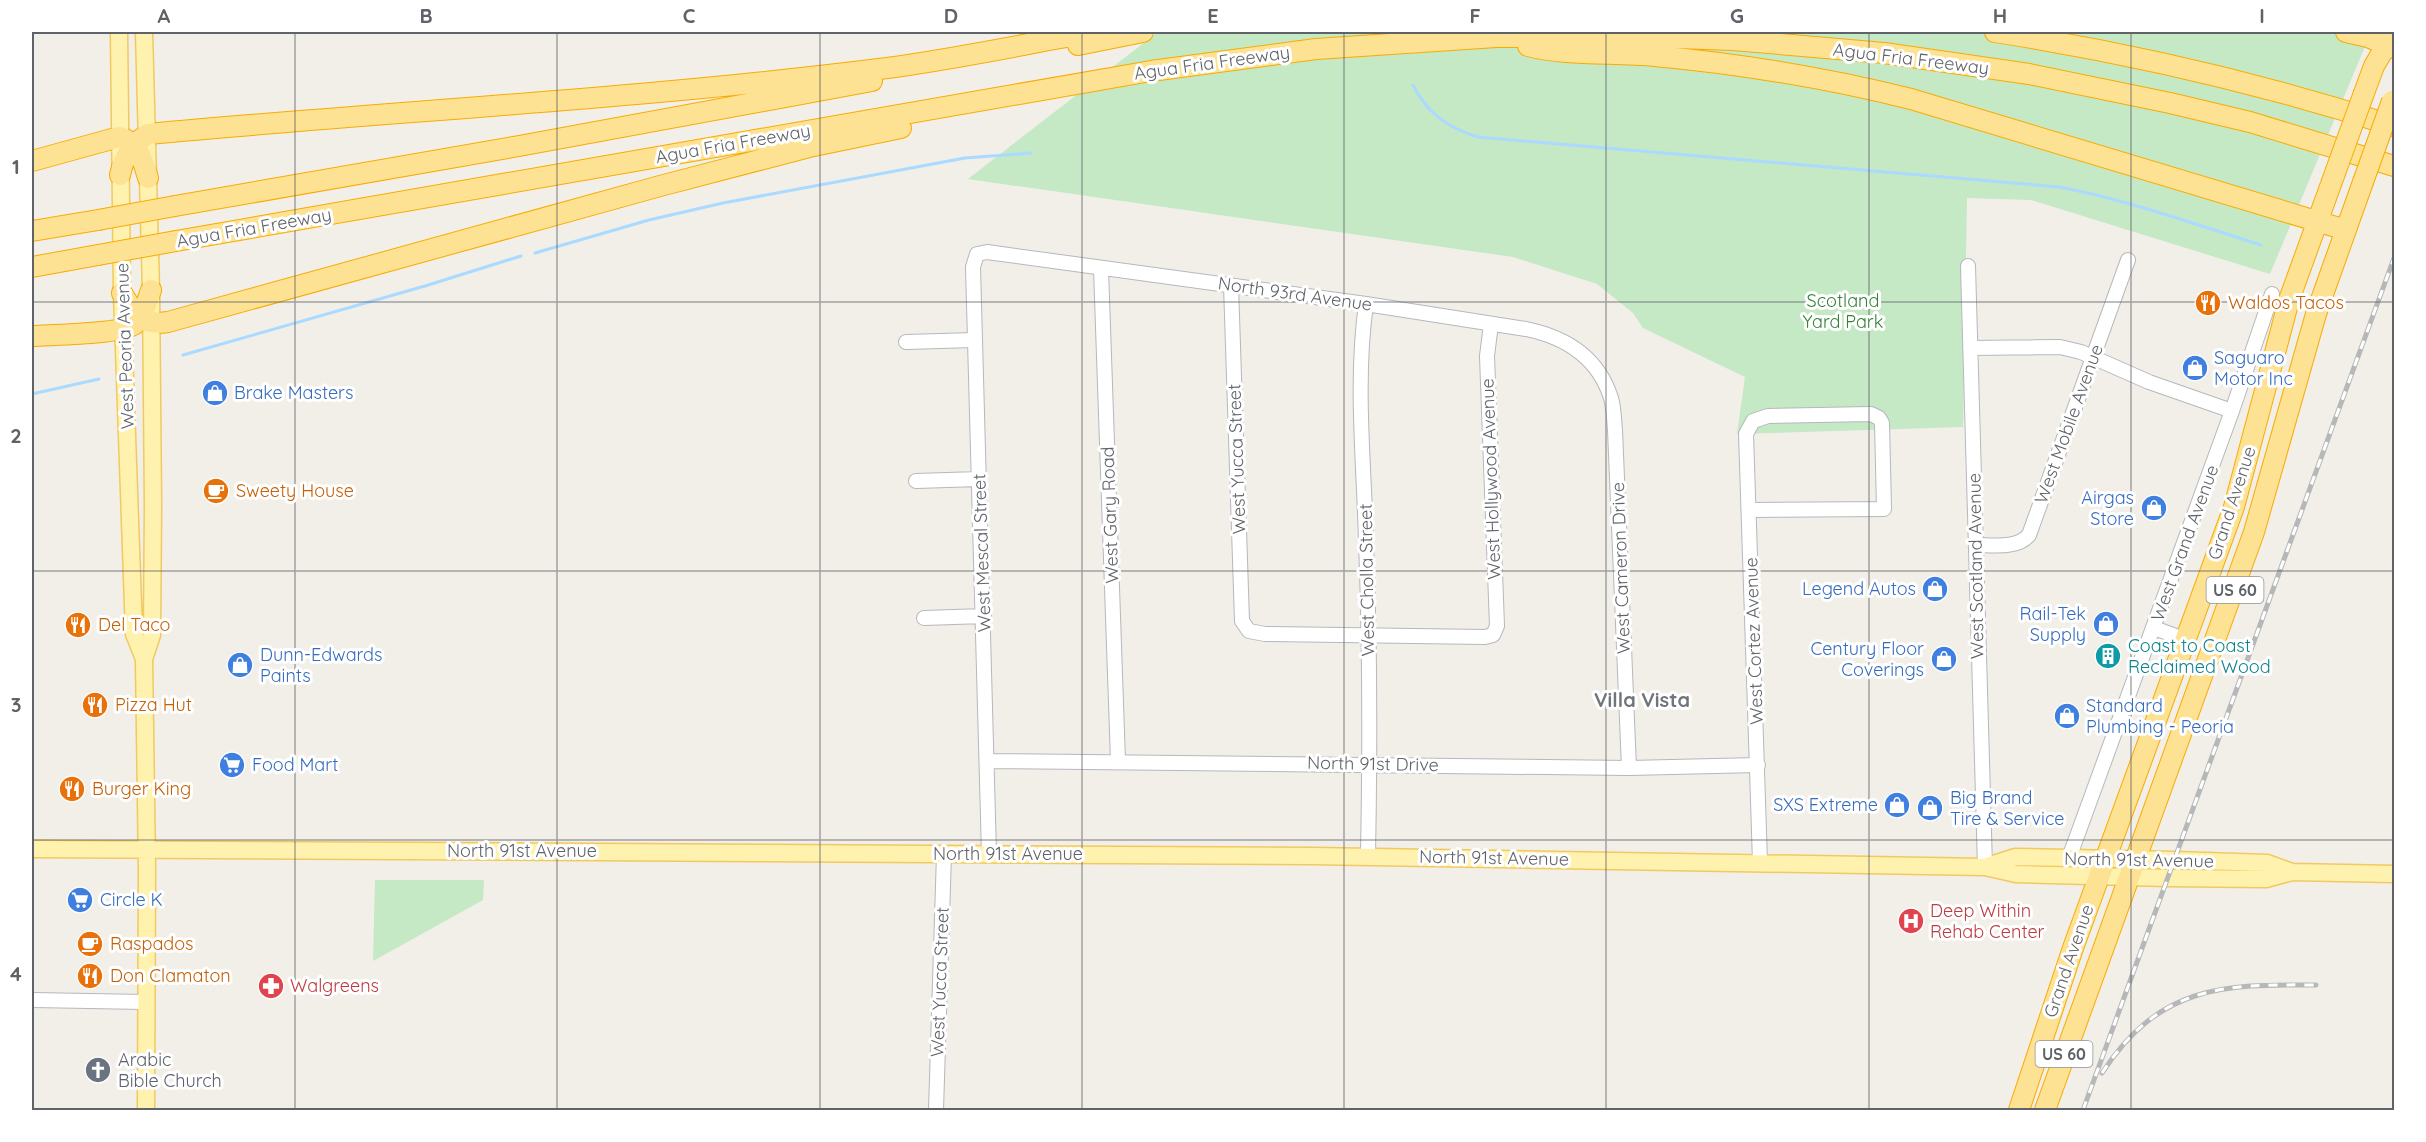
<svg xmlns="http://www.w3.org/2000/svg" width="2426" height="1142" viewBox="0 0 2426 1142" font-family="Quicksand,sans-serif">
	<rect width="100%" height="100%" fill="#f1efe8"/>
	<path fill="#c5e8c5" d="M1158,32H2371L2270,274L2031,200L1967,198L1963,427L1737,434L1745,377L1643,328L1633,313L1597,284L1513,257L968,179Z
		M375,880H484L483,900L373,961Z"/>
	<g fill="none" stroke-linecap="round" stroke-linejoin="round">
		<path stroke="#aadaff" stroke-width="3" d="M1413,85C1427,113 1448,128 1478,137L2059,187C2128,200 2194,224 2261,245
			M535,253L649,220L723,203L965,158L1031,153
			M183,355L425,286L521,256
			M32,394L99,379"/>
		<g stroke="#b5b8bc" stroke-width="16">
			<path id="minor" d="M1968,266L1985,867
				M1101,269L1118,761
				M1231,285L1242,621L1249,631L1265,634L1485,637L1493,635L1497,626L1487,356L1491,324
				M1366,304C1355,382 1364,463 1366,541C1370,646 1370,751 1368,856
				M906,342L975,340
				M1970,348L2060,347L2081,352L2149,382L2232,411
				M916,481L979,479
				M1749,510L1884,509L1882,423L1879,418L1871,414L1768,416L1753,421L1746,434L1760,862
				M1976,545C1993,545 2017,549 2029,535L2128,260
				M924,618L984,616
				M2154,628L2184,639
				M988,761L1629,768L1758,765
				M989,854L973,267L977,254L987,252L1366,304L1526,329C1565,337 1598,357 1611,398C1614,408 1614,420 1615,430L1629,768
				M2069,858L2232,411L2272,294
				M32,1000L146,1002
				M936,1110L944,854"/>
		</g>
		<g stroke="#f2c960" stroke-width="19">
			<path id="major" d="M119,32L122,293L134,634L144,659
				M144,32L151,290L153,505L152,635L144,659L147,869L146,1110
				M32,849L1312,856L1985,867L2016,874L2168,878L2266,879L2292,872L2394,874
				M1987,866L2015,857L2174,860L2267,863L2292,872"/>
		</g>
		<g stroke="#f9ab00" stroke-width="22">
			<path id="highway" d="M1995,32C2130,53 2264,84 2394,126
				M2346,32L2368,37L2394,48
				M1078,45L1143,32
				M1528,46C1565,56 1615,52 1655,56C1741,64 1827,78 1911,99L2346,230
				M2364,93L2374,66L2394,32
				M32,161L119,137C139,142 143,161 148,178
				M120,175C124,156 131,145 148,134C394,111 641,99 887,68C956,59 1025,44 1094,32
				M175,206L519,146L872,81
				M32,231L98,220
				M176,241L1151,71L1316,49L1496,37H1651L1733,40L1884,53L2029,74L2170,103L2250,122L2394,166
				M32,267L98,255
				M122,293C135,315 141,326 168,322L660,186L809,147L901,128
				M32,336C50,335 123,334 135,324C144,316 147,301 151,290
				M2019,1110L2073,948L2234,507L2289,300L2335,173
				M2045,1110L2254,532L2316,314L2363,182"/>
		</g>
		<use href="#minor" stroke="#fff" stroke-width="14"/>
		<use href="#major" stroke="#fff2af" stroke-width="16"/>
		<use href="#highway" stroke="#fde293" stroke-width="20"/>
		<g stroke="#b6b7b8" stroke-width="5">
			<path id="rail" d="M2102,1073C2159,986 2221,984 2316,985
				M2083,1110L2394,258"/>
		</g>
		<use href="#rail" stroke="#fff" stroke-width="3" stroke-dasharray="9" stroke-linecap="butt"/>
		<g stroke="#f9ab00" stroke-width="22" stroke-linecap="butt">
			<path id="highway-bridge" d="M2335,173L2364,93
				M2363,182L2392,101
				M98,220L175,206
				M98,255L176,241"/>
		</g>
		<use href="#highway-bridge" stroke="#fde293" stroke-width="20"/>
	</g>
	<path fill="none" stroke="#5f6368" stroke-width="1.5" stroke-opacity="0.55" d="M295,32V1110M557,32V1110M820,32V1110M1082,32V1110M1344,32V1110M1606,32V1110M1869,32V1110M2131,32V1110M32,302H2394M32,571H2394M32,840H2394"/>
	<defs>
		<g id="restaurant-disc" transform="scale(1.35)"><circle r="9.5" fill="#e8710a" stroke="#fff"/><path d="M-5-6h1v4h1v-4h1v4h1v-4h1v5L-1.5 .5V6h-2V.5L-5-1ZM5-6V6H3V1.5H1.5Q1.5-4 5-6Z" fill="#fff"/></g>
		<g id="shop-disc" transform="scale(1.35)"><circle r="9.5" fill="#3f7fe0" stroke="#fff"/><path d="M-5-2.5h2.3a2.7 3.5 0 0 1 5.4 0H5L5.5 6h-11ZM-1.5-2.5h3a1.5 2.3 0 0 0-3 0Z" fill="#fff"/></g>
		<g id="cafe-disc" transform="scale(1.35)"><circle r="9.5" fill="#e8710a" stroke="#fff"/><path d="M-5.5-4.5H6V0H3Q3 3.5 0 3.5H-2.5Q-5.5 3.5-5.5 0ZM3-3.2v2h1.7v-2ZM-6 4.5H4V6H-6Z" fill="#fff"/></g>
		<g id="building-disc" transform="scale(1.35)"><circle r="9.5" fill="#0f9aa8" stroke="#fff"/><path d="M-4-6H4V6H1V3H-1V6H-4ZM-2.5-4.3h1.7v1.8h-1.7ZM.8-4.3h1.7v1.8H.8ZM-2.5-1h1.7V.8h-1.7ZM.8-1h1.7V.8H.8Z" fill="#fff"/></g>
		<g id="supermarket-disc" transform="scale(1.35)"><circle r="9.5" fill="#3f7fe0" stroke="#fff"/><path d="M-6-5.5h2.5l.6 2H6L4.5 2H-2.5L-4.4-4H-6ZM-1.5 3.2a1.3 1.3 0 1 0 .1 0ZM3 3.2a1.3 1.3 0 1 0 .1 0Z" fill="#fff"/></g>
		<g id="hospital-disc" transform="scale(1.35)"><circle r="9.5" fill="#e0444e" stroke="#fff"/><path d="M-5-5h3v3.5h4V-5h3V5h-3V1.5h-4V5h-3Z" fill="#fff"/></g>
		<g id="pharmacy-disc" transform="scale(1.35)"><circle r="9.5" fill="#e0444e" stroke="#fff"/><path d="M-2-6h4v4h4v4h-4v4h-4v-4h-4v-4h4Z" fill="#fff"/></g>
		<g id="church-disc" transform="scale(1.35)"><circle r="9.5" fill="#6b7280" stroke="#fff"/><path d="M-1.2-6h2.4v3.5h3.3v2.4h-3.3V6h-2.4V-.1h-3.3v-2.4h3.3Z" fill="#fff"/></g>
	</defs>
	<g fill-rule="evenodd">
		<use href="#restaurant-disc" x="2208" y="303"/>
		<use href="#shop-disc" x="2195" y="368"/>
		<use href="#shop-disc" x="215" y="393"/>
		<use href="#cafe-disc" x="216" y="491"/>
		<use href="#shop-disc" x="2154" y="508"/>
		<use href="#shop-disc" x="1935" y="589"/>
		<use href="#shop-disc" x="2106" y="624"/>
		<use href="#restaurant-disc" x="78" y="625"/>
		<use href="#building-disc" x="2108" y="656"/>
		<use href="#shop-disc" x="1944" y="659"/>
		<use href="#shop-disc" x="240" y="665"/>
		<use href="#restaurant-disc" x="95" y="705"/>
		<use href="#shop-disc" x="2067" y="716"/>
		<use href="#supermarket-disc" x="232" y="765"/>
		<use href="#restaurant-disc" x="72" y="789"/>
		<use href="#shop-disc" x="1897" y="805"/>
		<use href="#shop-disc" x="1930" y="808"/>
		<use href="#supermarket-disc" x="80" y="900"/>
		<use href="#hospital-disc" x="1911" y="921"/>
		<use href="#cafe-disc" x="90" y="944"/>
		<use href="#restaurant-disc" x="90" y="976"/>
		<use href="#pharmacy-disc" x="271" y="986"/>
		<use href="#church-disc" x="98" y="1070"/>
	</g>
	<g text-anchor="middle" stroke-width="6" stroke-linejoin="round" paint-order="stroke">
		<g fill="#fff" stroke="#8f9295" stroke-width="1.5">
			<rect x="2206.5" y="577" width="57" height="26" rx="4.5"/>
			<rect x="2035.5" y="1041" width="57" height="26" rx="4.5"/>
		</g>
		<g font-size="16" font-weight="bold" fill="#5f6368">
			<text x="2235" y="596">US 60</text>
			<text x="2064" y="1060">US 60</text>
		</g>
		<g font-size="18" fill="#5f6368" stroke="#fff">
			<text transform="translate(1911 59) rotate(7)" y="6">Agua Fria Freeway</text>
			<text transform="translate(1212 63) rotate(-8)" y="6">Agua Fria Freeway</text>
			<text transform="translate(733 144) rotate(-10)" y="6">Agua Fria Freeway</text>
			<text transform="translate(254 228) rotate(-10)" y="6">Agua Fria Freeway</text>
			<text transform="translate(1295 294) rotate(8)" y="6">North 93rd Avenue</text>
			<text transform="translate(125 346) rotate(-92)" y="6">West Peoria Avenue</text>
			<text transform="translate(2069 424) rotate(-70)" y="6">West Mobile Avenue</text>
			<text transform="translate(1237 459) rotate(-92)" y="6">West Yucca Street</text>
			<text transform="translate(1491 479) rotate(-92)" y="6">West Hollywood Avenue</text>
			<text transform="translate(2232 503) rotate(-72)" y="6">Grand Avenue</text>
			<text transform="translate(1110 515) rotate(-92)" y="6">West Gary Road</text>
			<text transform="translate(2185 543) rotate(-70)" y="6">West Grand Avenue</text>
			<text transform="translate(982 553) rotate(-92)" y="6">West Mescal Street</text>
			<text transform="translate(1976 566) rotate(-91)" y="6">West Scotland Avenue</text>
			<text transform="translate(1621 568) rotate(-92)" y="6">West Cameron Drive</text>
			<text transform="translate(1367 580) rotate(-91)" y="6">West Cholla Street</text>
			<text transform="translate(1754 641) rotate(-92)" y="6">West Cortez Avenue</text>
			<text transform="translate(1373 764) rotate(1)" y="6">North 91st Drive</text>
			<text x="522" y="857">North 91st Avenue</text>
			<text x="1008" y="860">North 91st Avenue</text>
			<text transform="translate(1494 858) rotate(1)" y="6">North 91st Avenue</text>
			<text transform="translate(2139 860) rotate(1)" y="6">North 91st Avenue</text>
			<text transform="translate(2069 961) rotate(-71)" y="6">Grand Avenue</text>
			<text transform="translate(940 982) rotate(-88)" y="6">West Yucca Street</text>
		</g>
		<g font-size="18" fill="#348238" stroke="#fff">
			<text x="1843" y="307">Scotland<tspan x="1843" dy="21">Yard Park</tspan></text>
		</g>
		<g font-size="18" fill="#c56008" stroke="#fff" text-anchor="start">
			<text x="2228" y="309">Waldos Tacos</text>
			<text x="236" y="497">Sweety House</text>
			<text x="98" y="631">Del Taco</text>
			<text x="115" y="711">Pizza Hut</text>
			<text x="92" y="795">Burger King</text>
			<text x="110" y="950">Raspados</text>
			<text x="110" y="982">Don Clamaton</text>
		</g>
		<g font-size="18" fill="#366cbe" stroke="#fff" text-anchor="start">
			<text x="2214" y="364">Saguaro<tspan x="2214" dy="21">Motor Inc</tspan></text>
			<text x="234" y="399">Brake Masters</text>
			<text x="2134" y="504" text-anchor="end">Airgas<tspan x="2134" dy="21">Store</tspan></text>
			<text x="1916" y="595" text-anchor="end">Legend Autos</text>
			<text x="2086" y="620" text-anchor="end">Rail-Tek<tspan x="2086" dy="21">Supply</tspan></text>
			<text x="1924" y="655" text-anchor="end">Century Floor<tspan x="1924" dy="21">Coverings</tspan></text>
			<text x="260" y="661">Dunn-Edwards<tspan x="260" dy="21">Paints</tspan></text>
			<text x="2086" y="712">Standard<tspan x="2086" dy="21">Plumbing - Peoria</tspan></text>
			<text x="252" y="771">Food Mart</text>
			<text x="1950" y="804">Big Brand<tspan x="1950" dy="21">Tire &amp; Service</tspan></text>
			<text x="1878" y="811" text-anchor="end">SXS Extreme</text>
			<text x="100" y="906">Circle K</text>
		</g>
		<g font-size="18" fill="#0d838f" stroke="#fff" text-anchor="start">
			<text x="2128" y="652">Coast to Coast<tspan x="2128" dy="21">Reclaimed Wood</tspan></text>
		</g>
		<g font-size="18" fill="#be3a42" stroke="#fff" text-anchor="start">
			<text x="1930" y="917">Deep Within<tspan x="1930" dy="21">Rehab Center</tspan></text>
			<text x="290" y="992">Walgreens</text>
		</g>
		<g font-size="18" fill="#5b616d" stroke="#fff" text-anchor="start">
			<text x="118" y="1066">Arabic<tspan x="118" dy="21">Bible Church</tspan></text>
		</g>
		<g font-size="20" font-weight="bold" fill="#70757a" stroke="#fff">
			<text x="1642" y="707">Villa Vista</text>
		</g>
	</g>
	<rect width="2426" height="1142" fill="none" stroke="#ffffff" stroke-width="66"/>
	<rect x="33" y="33" width="2360" height="1076" fill="none" stroke="#5f6368" stroke-width="2"/>
	<g font-size="20" text-anchor="middle" font-weight="bold" fill="#5f6368">
		<text x="164" y="23">A</text>
		<text x="426" y="23">B</text>
		<text x="689" y="23">C</text>
		<text x="951" y="23">D</text>
		<text x="1213" y="23">E</text>
		<text x="1475" y="23">F</text>
		<text x="1737" y="23">G</text>
		<text x="2000" y="23">H</text>
		<text x="2262" y="23">I</text>
		<text x="16" y="174">1</text>
		<text x="16" y="443">2</text>
		<text x="16" y="712">3</text>
		<text x="16" y="981">4</text>
	</g>
</svg>
